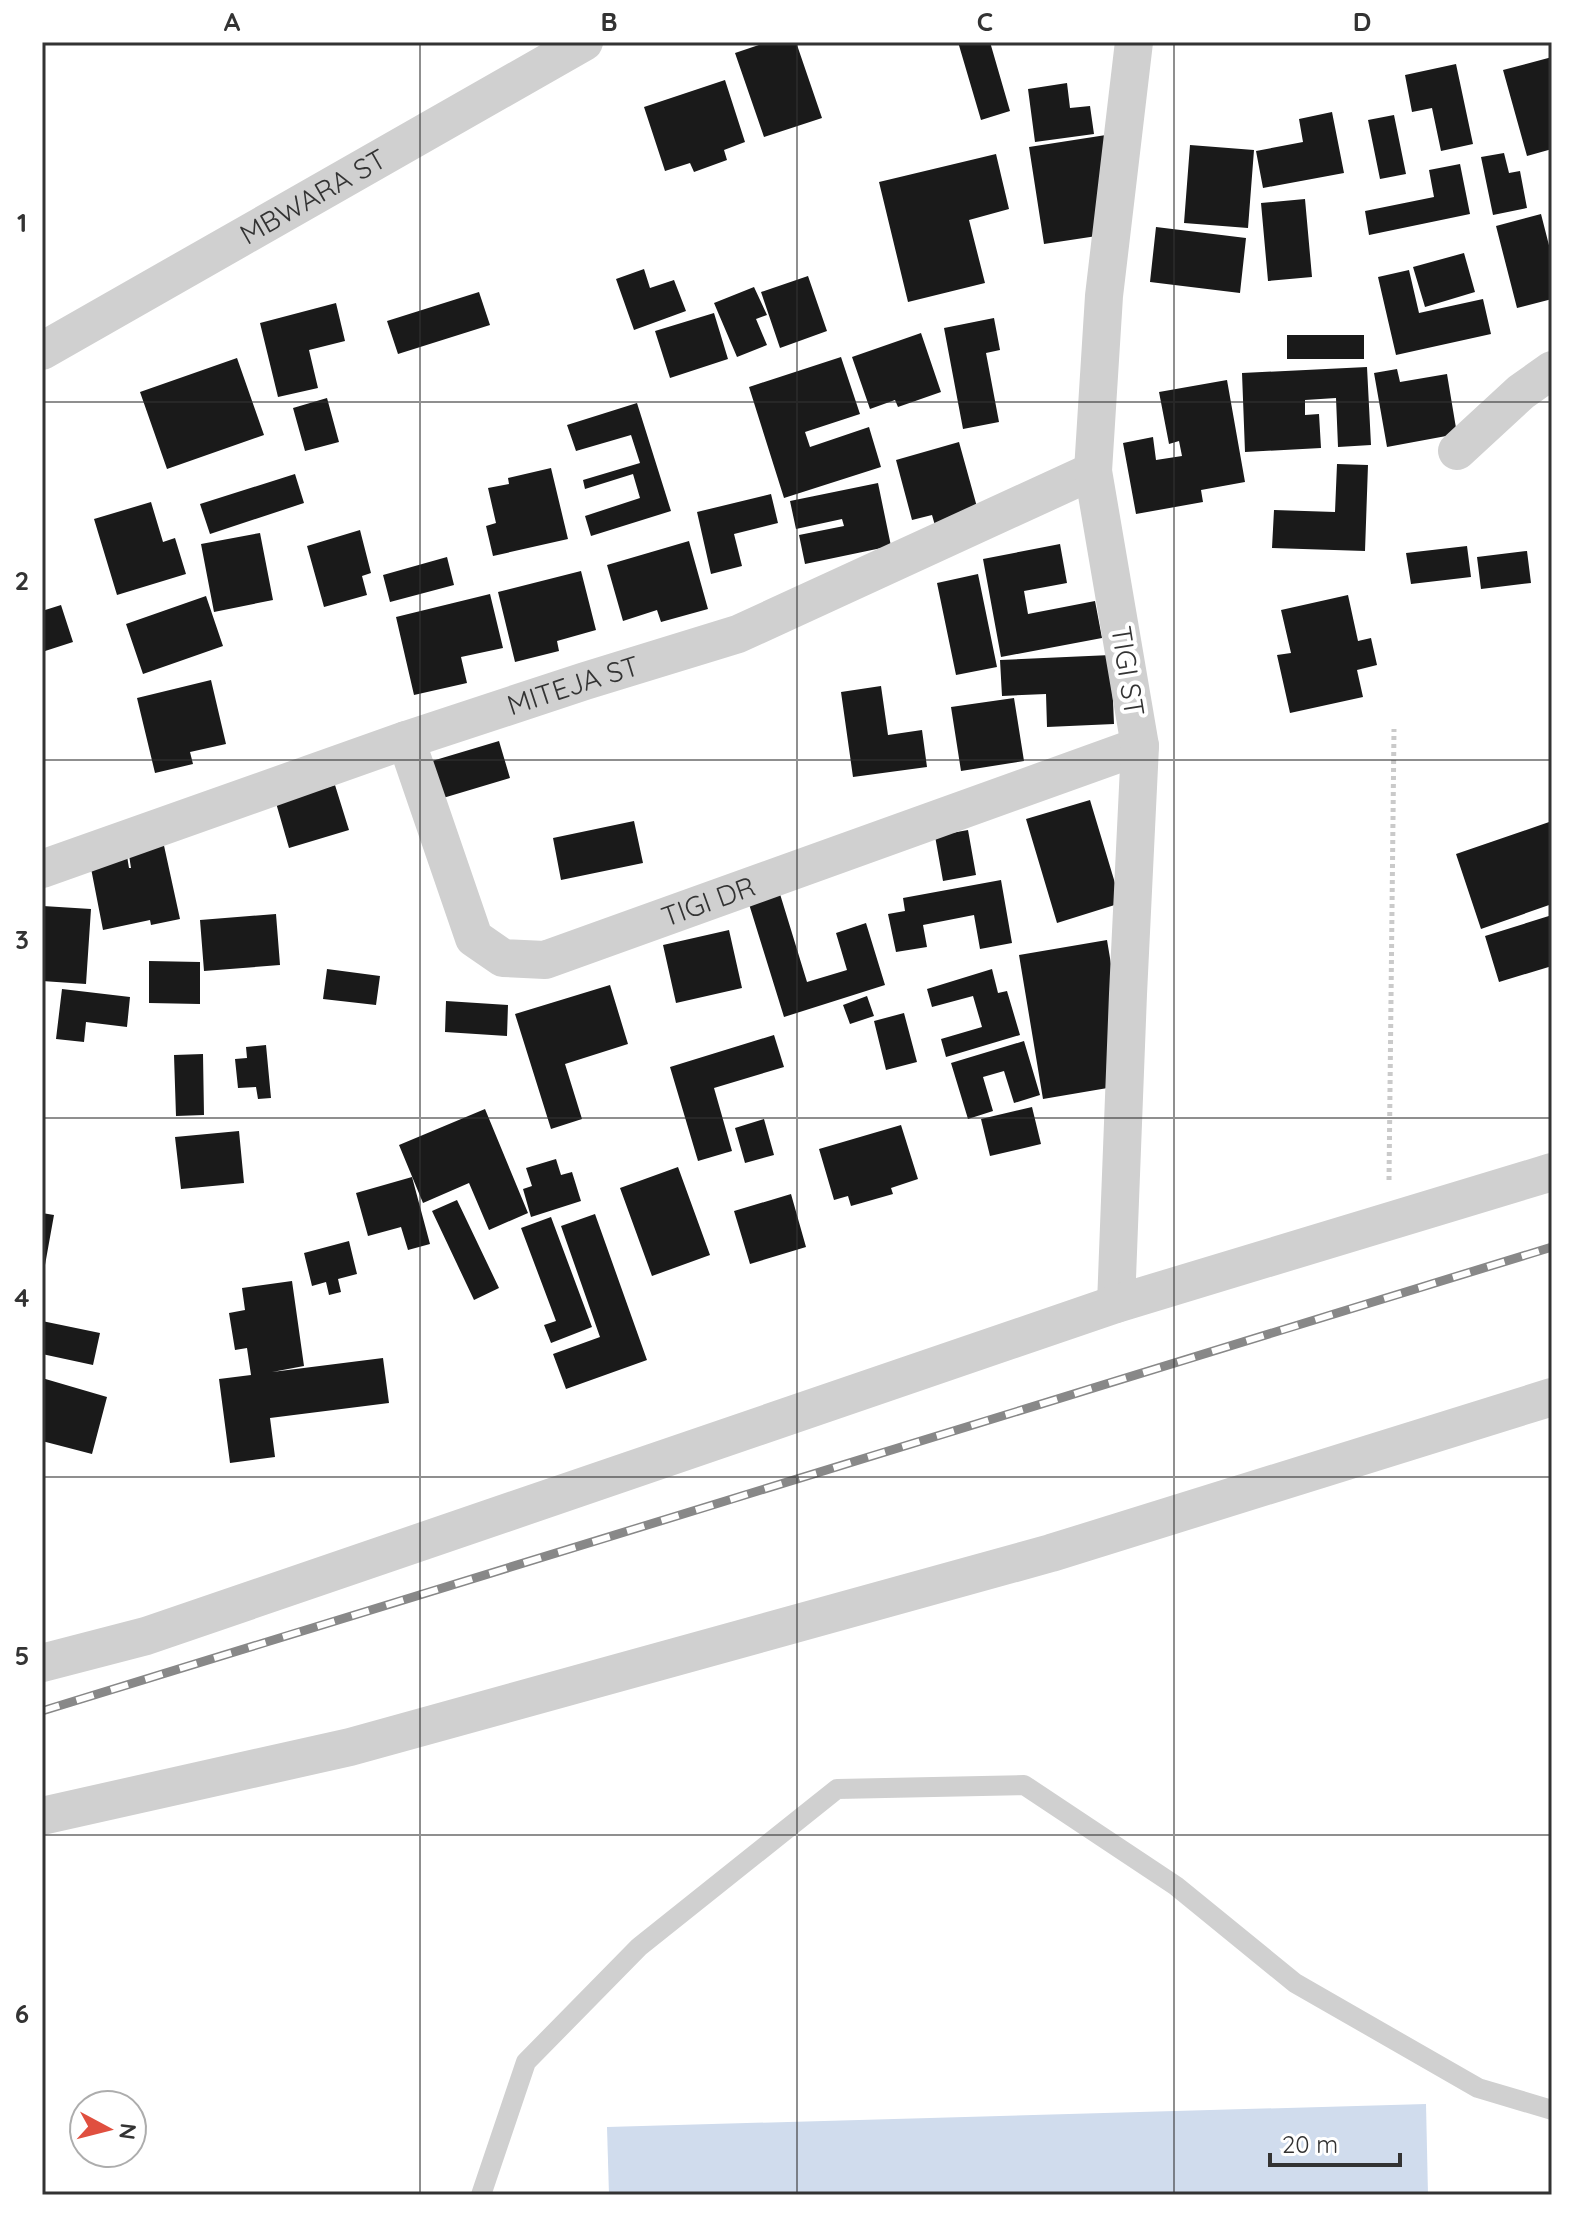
<svg xmlns="http://www.w3.org/2000/svg" width="1594" height="2237" viewBox="0 0 1594 2237" font-family="Quicksand,sans-serif">
	<rect width="100%" height="100%" fill="#fff"/>
	<path fill="#d0dced" d="M1426,2104L1428,2195H609L607,2127Z"/>
	<path fill="#1a1a1a" d="M768,42H796L822,118L764,137L735,53Z
		M958,42H990L1010,111L981,120Z
		M1552,57V149L1527,156L1503,70Z
		M1456,64L1473,144L1441,151L1432,108L1412,112L1405,75Z
		M725,80L745,142L724,150L727,160L694,172L690,163L665,171L644,107Z
		M1067,83L1070,108L1090,106L1094,134L1035,142L1028,89Z
		M1332,112L1344,173L1263,188L1256,151L1303,142L1299,119Z
		M1394,115L1406,174L1380,179L1368,120Z
		M1106,135L1110,234L1044,244L1029,147Z
		M1190,145L1254,150L1248,228L1184,223Z
		M1504,153L1509,173L1520,171L1527,208L1493,215L1481,157Z
		M996,154L1009,209L969,220L985,283L908,302L879,182Z
		M1460,164L1470,214L1369,235L1365,211L1434,197L1429,170Z
		M1305,199L1312,277L1268,281L1261,203Z
		M1541,214L1552,257V299L1517,308L1496,226Z
		M1156,227L1246,238L1240,293L1150,282Z
		M1464,253L1475,292L1425,307L1413,267Z
		M644,269L650,288L674,280L686,311L634,330L616,279Z
		M1409,270L1419,313L1483,299L1491,334L1396,355L1378,277Z
		M808,276L827,331L780,348L761,292Z
		M754,287L767,315L756,319L767,345L737,357L714,303Z
		M479,292L490,325L398,354L387,321Z
		M336,303L345,341L309,350L318,388L278,397L260,323Z
		M714,313L728,359L670,378L655,331Z
		M994,318L1000,350L986,353L999,422L963,429L944,328Z
		M921,333L941,392L898,407L895,400L870,409L852,357Z
		M1287,335H1364V359H1287Z
		M841,357L860,414L805,432L810,447L869,427L881,467L784,498L749,387Z
		M237,358L264,435L167,469L140,392Z
		M1367,367L1371,445L1338,447L1336,398L1305,400V415L1319,414L1321,448L1245,452L1242,373Z
		M1397,369L1400,382L1447,374L1457,434L1387,447L1374,373Z
		M1227,380L1245,482L1201,490L1203,502L1136,514L1123,443L1153,437L1156,460L1182,456L1179,441L1169,444L1159,392Z
		M327,398L339,442L305,451L293,408Z
		M637,403L671,511L591,536L585,516L640,498L633,474L585,489L583,480L640,463L631,435L576,451L567,425Z
		M959,442L977,507L938,536L932,515L912,520L896,460Z
		M1337,464L1368,465L1365,551L1272,548L1274,510L1335,512Z
		M551,468L568,539L493,556L486,526L496,523L488,488L509,484L508,478Z
		M295,474L304,503L210,534L200,504Z
		M878,483L891,546L805,564L799,535L844,526L842,519L796,529L790,501Z
		M771,494L778,523L734,534L742,566L711,574L697,512Z
		M151,502L163,542L175,538L186,574L117,595L94,519Z
		M360,530L371,573L362,576L367,595L324,607L307,546Z
		M260,533L273,600L214,612L201,544Z
		M689,541L708,609L661,622L657,610L623,621L607,565Z
		M1060,544L1067,583L1024,591L1028,614L1095,601L1102,638L1001,657L983,559Z
		M1467,546L1471,577L1411,584L1406,553Z
		M1527,551L1531,583L1481,589L1477,557Z
		M447,557L454,585L390,602L383,575Z
		M581,571L596,630L557,641L559,651L515,662L498,592Z
		M978,574L997,667L956,675L937,583Z
		M490,594L503,648L461,657L467,683L414,695L396,617Z
		M1348,595L1358,641L1371,638L1377,665L1357,670L1363,697L1290,713L1277,655L1291,653L1281,610Z
		M206,596L223,646L143,674L126,624Z
		M61,605L73,642L42,652V611Z
		M1111,655L1114,724L1047,727L1046,694L1002,696L1000,660Z
		M211,680L226,744L190,752L193,764L155,773L137,698Z
		M881,686L888,735L922,730L927,767L853,777L841,692Z
		M1014,698L1024,761L961,771L951,707Z
		M499,741L510,778L433,801L422,764Z
		M335,785L349,830L289,848L276,803Z
		M1090,800L1121,903L1057,923L1026,819Z
		M634,821L643,863L561,880L553,838Z
		M1552,821V904L1481,929L1456,854Z
		M968,830L976,875L943,881L935,836Z
		M163,841L180,919L151,925L150,920L103,930L89,858L126,850L129,868H131L128,849Z
		M1001,880L1012,943L980,949L974,915L923,925L927,947L896,952L888,914L905,911L903,898Z
		M780,894L807,982L847,970L836,933L866,923L885,985L784,1017L749,904Z
		M43,906L91,909L86,984L42,981Z
		M276,914L280,965L204,971L200,920Z
		M1552,915V966L1499,982L1485,936Z
		M729,930L742,988L676,1003L663,945Z
		M1107,940L1131,1084L1043,1099L1019,955Z
		M149,961L200,962V1004L149,1003Z
		M327,969L380,976L376,1005L323,999Z
		M992,969L998,993L1007,991L1020,1035L946,1057L941,1039L982,1027L973,996L932,1007L927,989Z
		M610,985L628,1044L565,1064L582,1119L551,1129L515,1014Z
		M62,989L130,997L127,1027L86,1022L84,1042L56,1039Z
		M867,996L874,1016L850,1024L843,1005Z
		M446,1001L508,1005L507,1036L445,1032Z
		M904,1013L917,1062L886,1070L874,1021Z
		M774,1035L784,1067L714,1088L732,1151L698,1161L670,1067Z
		M1024,1041L1040,1095L1014,1103L1004,1071L983,1077L993,1111L968,1119L951,1063Z
		M266,1045L271,1098L258,1099L256,1087L238,1088L235,1059L247,1058L246,1047Z
		M203,1054L204,1115L176,1116L174,1055Z
		M1032,1107L1041,1144L990,1156L981,1119Z
		M485,1109L528,1213L489,1230L469,1183L423,1203L399,1145Z
		M764,1119L774,1155L745,1163L735,1128Z
		M901,1125L918,1179L891,1188L893,1194L851,1206L848,1196L834,1200L819,1149Z
		M239,1131L244,1183L181,1189L175,1137Z
		M556,1159L561,1175L572,1172L581,1201L531,1217L523,1189L532,1186L526,1168Z
		M678,1167L710,1255L652,1276L620,1188Z
		M412,1177L430,1244L408,1250L401,1227L368,1236L356,1193Z
		M791,1194L806,1247L750,1264L734,1211Z
		M457,1200L499,1288L474,1300L432,1211Z
		M42,1213L54,1215L45,1265L42,1264Z
		M595,1214L647,1360L566,1389L553,1354L600,1337L561,1226Z
		M551,1217L592,1327L551,1343L544,1325L556,1321L521,1228Z
		M349,1241L357,1274L338,1279L341,1292L329,1295L326,1282L312,1286L304,1253Z
		M292,1281L304,1366L272,1372L383,1358L389,1403L270,1418L275,1457L230,1463L219,1379L251,1375L247,1348L235,1350L229,1313L245,1310L242,1288Z
		M42,1321L100,1333L93,1365L42,1354Z
		M42,1378L107,1397L92,1454L42,1441Z"/>
	<g fill="none" stroke-linecap="round" stroke-linejoin="round">
		<path stroke="#cacaca" stroke-width="5" stroke-dasharray="4 4" stroke-linecap="butt" d="M1389,1180L1394,729"/>
		<path stroke="#d0d0d0" stroke-width="20" d="M481,2195L526,2062L639,1947L837,1789L1024,1785L1176,1886L1295,1983L1478,2088L1552,2110"/>
		<g stroke="#d0d0d0" stroke-width="38">
			<path id="s1" d="M42,351L584,42"/>
			<path d="M1457,451L1521,392L1552,370"/>
			<path id="s2" d="M406,740L474,938L503,958L545,960L1140,746"/>
			<path id="s3" d="M42,869L406,740L585,681L738,634L1093,471"/>
			<path d="M1116,1304L1128,994L1140,746L1093,471L1104,296L1134,42"/>
			<path d="M42,1663L146,1636L1116,1304L1552,1172"/>
			<path d="M42,1816L350,1747L1051,1553L1552,1397"/>
		</g>
		<g stroke="#888" stroke-width="9">
			<path id="rail" d="M42,1711L1552,1247"/>
		</g>
		<use href="#rail" stroke="#fff" stroke-width="6" stroke-dasharray="18" stroke-linecap="butt"/>
	</g>
	<path fill="none" stroke="#333" stroke-width="2" stroke-opacity="0.55" d="M420,42V2195M797,42V2195M1174,42V2195M42,402H1552M42,760H1552M42,1118H1552M42,1477H1552M42,1835H1552"/>
	<g text-anchor="middle" stroke-width="8" stroke-linejoin="round" paint-order="stroke">
		<g font-size="28" fill="#333" stroke="#fff">
			<text dy="10" stroke="none"><textPath href="#s1" startOffset="312">MBWARA ST</textPath></text>
			<text transform="translate(1128 671) rotate(81)" y="10">TIGI ST</text>
			<text dy="10" stroke="none"><textPath href="#s3" startOffset="562">MITEJA ST</textPath></text>
			<text dy="10" stroke="none"><textPath href="#s2" startOffset="460">TIGI DR</textPath></text>
		</g>
	</g>
	<rect width="1594" height="2237" fill="none" stroke="#ffffff" stroke-width="88"/>
	<g transform="translate(108 2129) rotate(97)"><circle r="38" fill="#ffffff" stroke="#adadad" stroke-width="2"/>
	<path d="M0-6L14 30L0 20L-14 30Z" fill="#e04f3f"/>
	<text y="-12" font-size="22" font-weight="bold" text-anchor="middle" fill="#333333">N</text>
	</g>
	<path d="M1270 2153v12h130v-12" fill="none" stroke="#333333" stroke-width="4"/>
	<text x="1282" y="2153" font-size="24" fill="#333333" stroke="#ffffff" stroke-width="6" paint-order="stroke">20 m</text>
	<rect x="44" y="44" width="1506" height="2149" fill="none" stroke="#333" stroke-width="3"/>
	<g font-size="26" text-anchor="middle" font-weight="bold" fill="#333">
		<text x="232" y="31">A</text>
		<text x="609" y="31">B</text>
		<text x="985" y="31">C</text>
		<text x="1362" y="31">D</text>
		<text x="22" y="232">1</text>
		<text x="22" y="590">2</text>
		<text x="22" y="949">3</text>
		<text x="22" y="1307">4</text>
		<text x="22" y="1665">5</text>
		<text x="22" y="2023">6</text>
	</g>
</svg>
